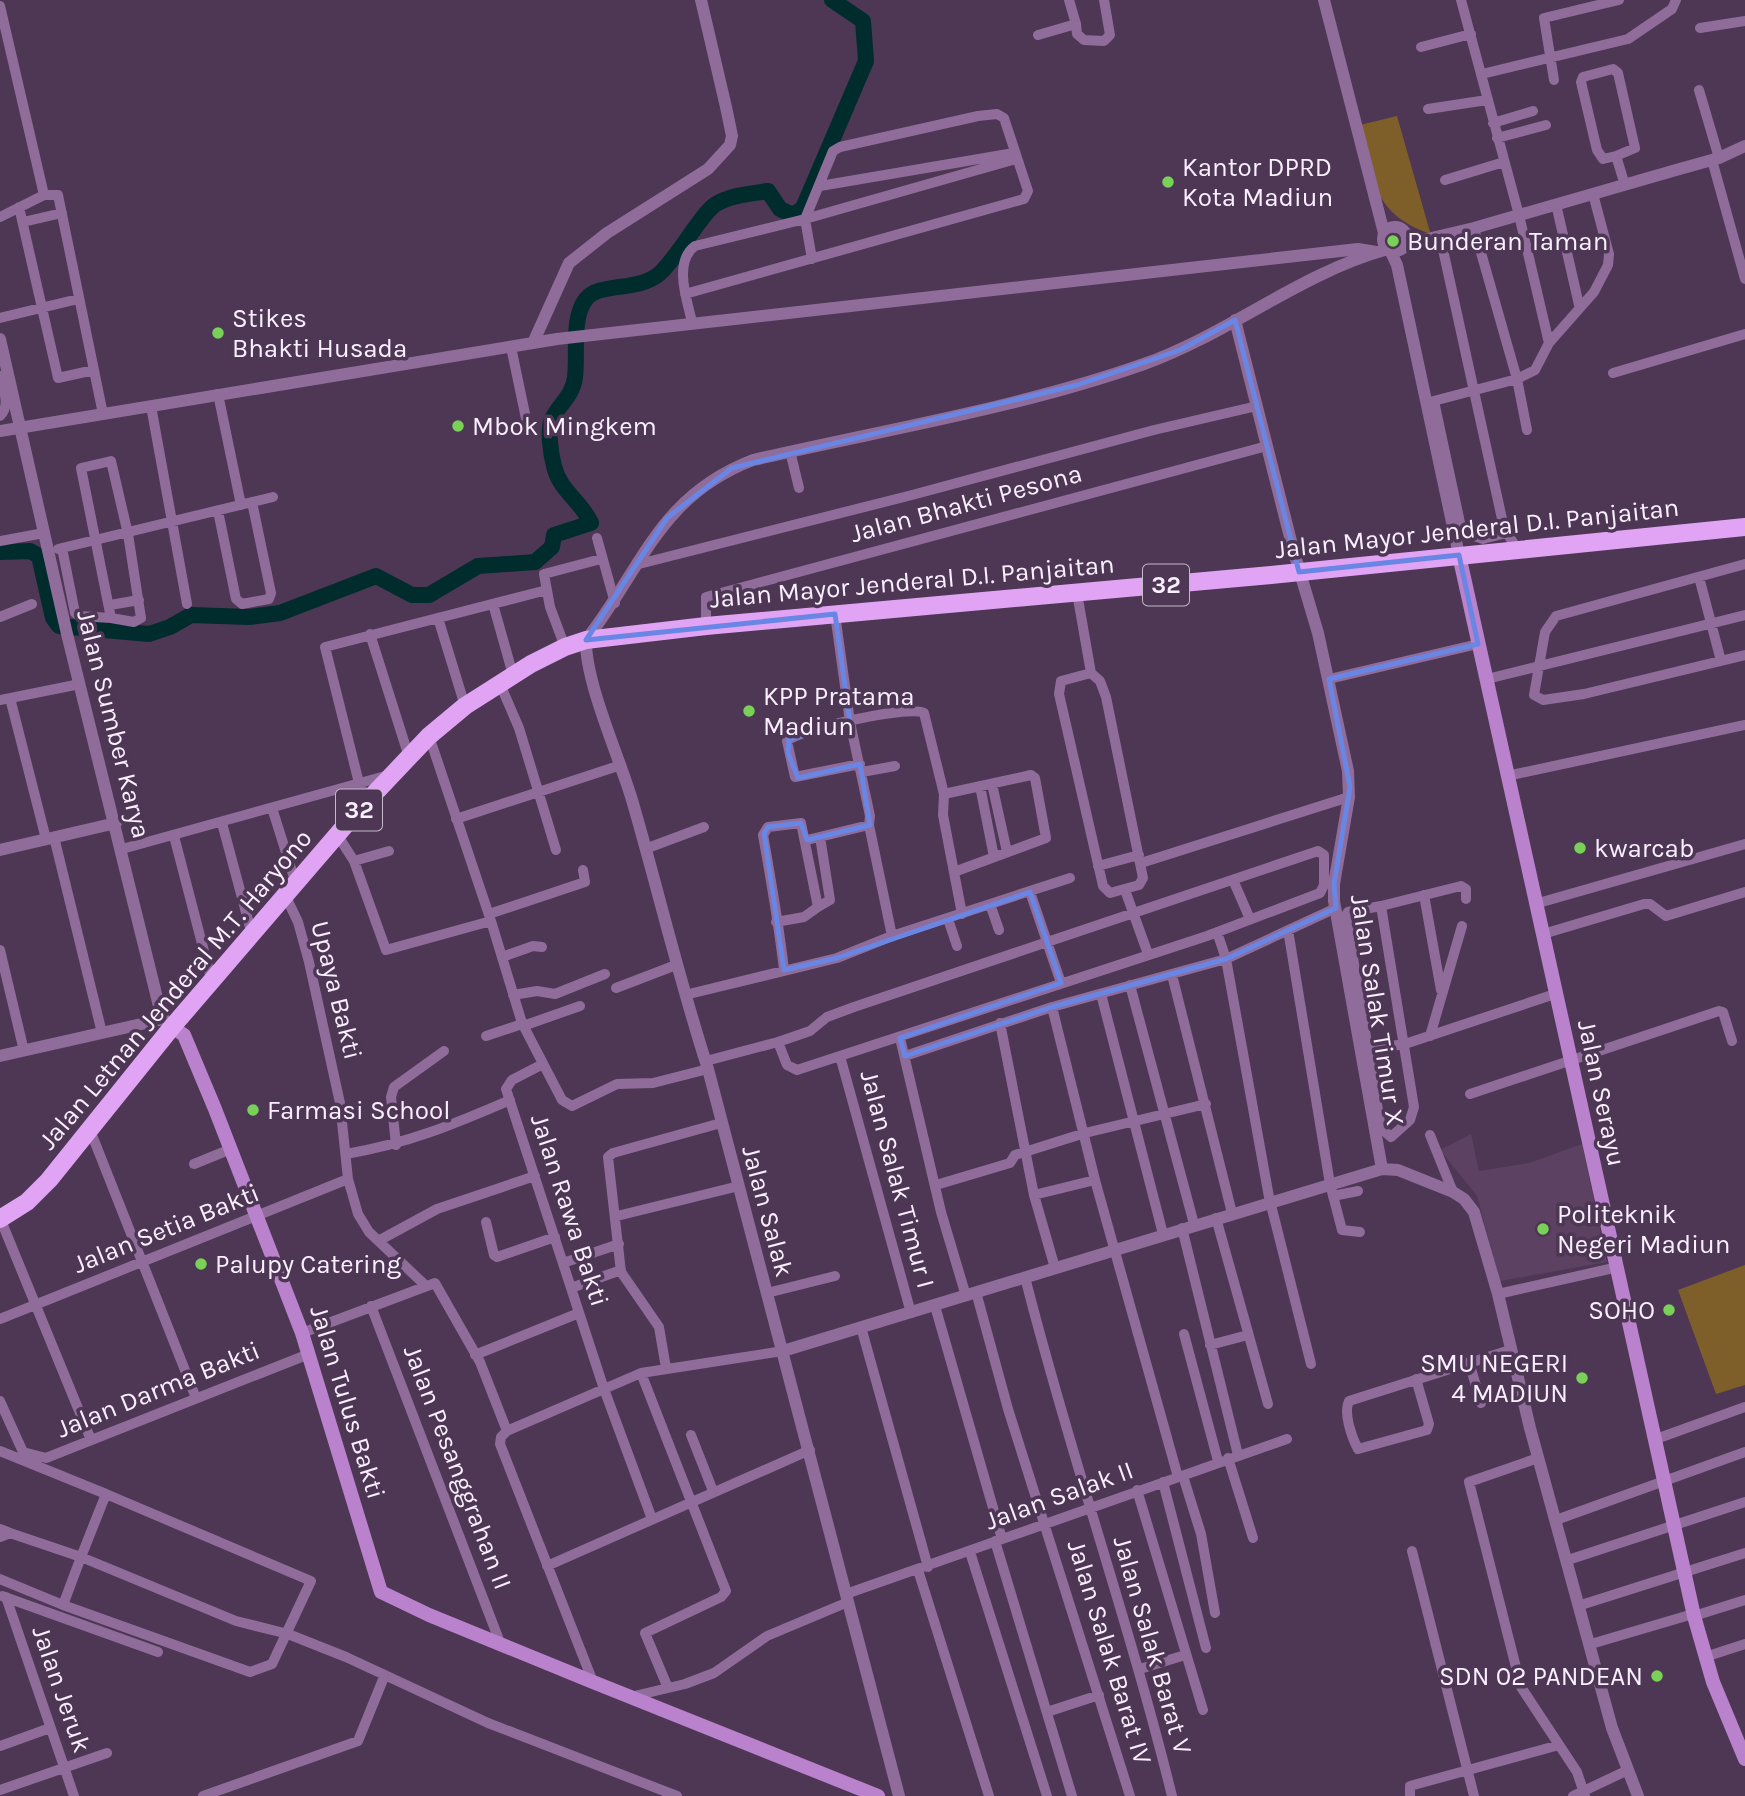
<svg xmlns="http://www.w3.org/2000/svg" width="1745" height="1796" viewBox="0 0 1745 1796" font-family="Karla,sans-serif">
	<rect width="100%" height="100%" fill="#4d3754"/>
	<path fill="#5c4163" d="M1471,1134L1479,1171L1529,1163L1582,1144L1607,1262L1500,1281L1477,1196L1440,1150Z"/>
	<path fill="#7f5f29" d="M1397,116L1430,232L1428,233C1371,212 1373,177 1360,125Z
		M1745,1265V1385L1716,1394L1678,1290Z"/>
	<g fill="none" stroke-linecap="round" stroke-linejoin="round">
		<path stroke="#002c2e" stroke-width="16" d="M0,552L30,551L39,556L53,618L59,626L149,634L170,627L191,615L249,617L280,613L376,576L412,595H429L478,566L535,562L552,547L554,535L591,523C582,502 559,490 554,466C551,455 547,429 552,419C559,404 573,396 575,377C578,355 571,318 586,299C599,282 638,292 659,274C677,259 702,212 716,204C731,195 750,194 768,191L780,209L793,215L803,208L866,61L863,21L832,0"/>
		<path stroke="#8f6c9a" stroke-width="10" d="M1069,0L1076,24
			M1461,0L1519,215L1549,343
			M0,6L44,195
			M1700,28L1745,21
			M1038,35L1076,24L1077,34L1084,40L1104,41L1110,35L1104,0
			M1421,47L1471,34
			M1482,74L1628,39L1672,9L1676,0
			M1554,80L1544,18L1619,0
			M1699,90L1719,158
			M1428,109L1487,100
			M1493,123L1533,111
			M1497,138L1546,125
			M1616,156L1635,148L1618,73L1613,69L1583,77L1581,82L1597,150L1603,159L1616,156L1625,185
			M1712,160L1745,279
			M1445,180L1504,162
			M820,186L1014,153
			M1556,204L1579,305
			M19,207L58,378L94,370
			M0,217L44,195H58L103,414
			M23,222L62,213
			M1474,228L1517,379L1527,430
			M1440,236L1504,528L1517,549
			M685,294L1024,199L1028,191L1004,118L997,114L978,116L840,147L833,151L805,219L812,259
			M0,318L78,299
			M692,322C687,300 673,262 695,246L805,219L1016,159
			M511,347L528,428
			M1613,373L1745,334
			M0,376C3,389 11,405 0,416
			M218,394L241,505
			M1434,401L1462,532L1483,539L1506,533
			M1426,403L1517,379L1535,370L1549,343L1594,292L1608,265L1609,254L1593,194
			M151,406L187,604
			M790,451L799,488
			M218,511L236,599L242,604L269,599L271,593L252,502
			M597,538L615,603
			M0,541L44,533
			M62,548L75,613L79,616L111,618L81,468L111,461L128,534L141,618L134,622L111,618
			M58,549L273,497
			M639,564L912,495L1154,430L1257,406
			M1745,564L1556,616L1545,632L1534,695L1543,700L1584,694L1745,655
			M1699,577L1721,661
			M1077,593L1091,673L1061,681L1059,694L1103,886L1110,893L1139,885L1143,878L1106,697L1100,681L1091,673
			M493,604L513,675
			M110,605L139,600
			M0,617L32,604
			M438,618L465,706
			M706,626V597L1267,446
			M370,634L409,757
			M565,647L550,607L544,574L601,559
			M1329,679L1478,644
			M1487,679L1745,615
			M500,684L519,728L556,850
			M10,698L46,839
			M0,700L80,684
			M429,736L491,921L522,1023L562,1100L572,1106L617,1084L653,1083L708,1069
			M860,764L795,777L787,741C801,729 908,705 924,713L944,794L943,815L962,914
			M862,772L895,766
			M1507,776L1745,725
			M992,784L1007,852
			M980,786L994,857
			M944,794L1031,775L1035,778L1046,838L954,872
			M368,800L359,783L325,647L547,590
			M272,808L296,884
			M456,819L621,765
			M222,823L252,935
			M869,825L892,936
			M174,836L212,982
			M338,836L354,861L386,950L491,921
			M54,837L102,1033
			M807,840L869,825L870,816L850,722L835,614
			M122,849L389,775
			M645,849L704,827
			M354,861L389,851
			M1141,863L1349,797
			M1098,866L1139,855
			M1233,880L1250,919
			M1125,890L1148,954
			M1030,892L1061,983
			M1424,895L1441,990
			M286,897L298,922L309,962L340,1103L348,1179L358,1214L369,1232L426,1286
			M990,904L999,930
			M1535,904L1745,844
			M1381,906L1414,1107L1410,1120L1391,1137L1381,1128L1346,915L1348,912Z
			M1381,906L1461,886L1466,889V899
			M818,907L830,900L820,837
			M489,914L585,882L583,870
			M948,919L957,946
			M776,922L804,917L818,907L801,823L768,827L763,835C771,880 779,925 784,970
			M1288,930L1330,1184L1342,1230L1360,1232
			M1217,932L1226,959L1269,1197L1311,1364
			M1543,934L1644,904H1650L1666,916L1745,892
			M0,950L24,1051
			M502,957L533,946L542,947
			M1172,975L1232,1213
			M1130,985L1194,1224
			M616,988L676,965
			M1101,994L1163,1234
			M513,995L537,991L555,994L605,974
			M685,995L837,958L892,936L1070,878
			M1052,1007L1095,1180L1178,1477
			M1000,1023L1034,1195L1055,1268
			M523,1026L580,1006
			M486,1036L522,1024
			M1430,1036L1462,926
			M900,1038L941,1212L966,1296
			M1369,1049L1405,1044L1555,994
			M840,1056L911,1313
			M905,1056L1052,1007L1226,959L1336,908
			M706,1061L778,1042L787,1065L797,1070L1207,936L1320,893L1324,885V855L1318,851L854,1007L827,1017L810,1031L778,1042
			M543,1064L512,1080L506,1089L604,1389L652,1519
			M1470,1094L1719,1011L1723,1012L1732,1041
			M90,1130L196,1398
			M1430,1135L1453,1192
			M396,1145L391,1097L394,1087L444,1051
			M346,1154C409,1143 452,1125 510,1100
			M194,1164L231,1149
			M936,1185L1010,1163L1015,1155L1085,1133L1206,1104
			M1034,1195L1095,1180
			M1333,1196L1358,1191
			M617,1216L739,1186
			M0,1218L91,1440
			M1216,1218L1268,1404
			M486,1222L494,1255L497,1257L555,1237
			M1182,1228L1238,1455
			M380,1240L437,1209L535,1176
			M563,1263L619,1244
			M1025,1277C1069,1452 1129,1621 1172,1796
			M571,1288L621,1270
			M976,1292L1008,1409L1130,1796
			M767,1293L835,1276
			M1498,1294L1618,1267
			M371,1306L501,1645
			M935,1306L1002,1539
			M0,1319L348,1179
			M861,1327L928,1567
			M302,1333L435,1283L480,1362L507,1431
			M1184,1334L1218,1461
			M1210,1345L1248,1335
			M475,1355L579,1313
			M1469,1362L1481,1403
			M666,1368L659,1327L621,1272L608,1157L613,1153L721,1123
			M641,1373L726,1591L721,1597L645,1633L668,1688
			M1416,1379L1429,1424L1427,1430L1358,1449C1352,1438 1343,1413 1349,1401L1510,1350
			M0,1401L23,1452L46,1458L309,1354
			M691,1435L713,1491
			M1656,1439L1745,1407
			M0,1451L106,1494L81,1557L10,1533
			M1228,1458L1253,1538
			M1538,1458L1469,1482L1521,1687L1577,1772L1585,1796
			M1183,1476L1201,1534L1215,1613
			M1163,1482L1206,1648
			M1137,1490L1203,1710
			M1556,1520L1745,1452
			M0,1529L10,1533L0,1537
			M995,1541L1072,1796
			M1412,1551L1474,1796
			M970,1552L1047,1796
			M1568,1560L1745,1502
			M547,1566L810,1450
			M918,1570L989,1796
			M0,1579L63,1605L81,1557L236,1621L288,1634L346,1657L488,1723L677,1796
			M846,1594L1287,1439
			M2,1596L158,1652
			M6,1597L74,1796
			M63,1605L250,1672L272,1664L311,1581L106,1494
			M1581,1605L1745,1553
			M1694,1616L1745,1600
			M1591,1644L1693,1614
			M1705,1657L1745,1644
			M1140,1669L1185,1655
			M593,1682L500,1444L501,1437L507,1431L641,1373L783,1351
			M630,1697L685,1684L714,1673L767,1636L848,1602
			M1047,1712L1099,1695
			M0,1746L50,1728
			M0,1790L107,1753
			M203,1796L358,1741L384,1677
			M1410,1796V1786L1559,1745
			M1573,1796L1626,1771"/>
		<path stroke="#8f6c9a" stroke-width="12" d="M1324,0L1384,233
			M1383 239a12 12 0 1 1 24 0a12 12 0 1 1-24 0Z
			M1406,244L1474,228L1676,170L1719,158L1745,146
			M1390,250L1397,265L1459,555
			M1235,320L1293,549L1318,633L1348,771L1349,797L1334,884V901L1382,1169
			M0,339L67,634L160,1010L164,1019L172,1027
			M533,343L569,263L607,233L708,169L730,145L732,136L726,107L701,0
			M0,431L557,339L1358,249L1376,252
			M0,850L116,823
			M0,1056L164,1019
			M783,1351L1382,1169L1398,1170L1453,1192L1464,1199L1474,1212L1498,1294L1530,1428L1612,1728L1638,1796
			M899,1796L708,1069C679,980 658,889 632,800C619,756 585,682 586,640C643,567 659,496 753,460C882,430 1019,408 1144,364C1229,334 1300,273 1388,249"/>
		<path stroke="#ba82cc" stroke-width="14" d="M1459,555L1694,1616L1713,1682L1745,1759
			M172,1027L184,1035L215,1109L302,1333L381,1592L429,1615L593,1682L878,1796"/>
		<path stroke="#e1a4f5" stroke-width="18" d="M0,1219L27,1202L49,1180L172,1027L355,814L429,736L465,706L531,664L565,647L586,640L706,626L1271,575L1745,527"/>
	</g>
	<path fill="none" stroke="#6a86e5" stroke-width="5" stroke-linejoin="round" d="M1235,320L1299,572L1459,555L1478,644L1329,679L1350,787L1334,884L1336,908L1226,959L1052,1007L905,1056L900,1038L1061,983L1030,892L837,958L784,970L764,833L768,827L801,823L807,840L870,825L860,764L798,778L788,753L789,739L850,722L835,614L586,640L667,518L732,468L1077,385L1180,350Z"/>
	<g fill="#7ad157" stroke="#4d3754" stroke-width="2.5">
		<circle cx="1168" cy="182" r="7"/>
		<circle cx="1393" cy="241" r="7"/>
		<circle cx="218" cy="333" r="7"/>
		<circle cx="458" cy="426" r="7"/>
		<circle cx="749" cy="711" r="7"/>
		<circle cx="1580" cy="848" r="7"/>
		<circle cx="253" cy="1110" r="7"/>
		<circle cx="1543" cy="1229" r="7"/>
		<circle cx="201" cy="1264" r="7"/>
		<circle cx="1669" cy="1310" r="7"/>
		<circle cx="1582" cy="1378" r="7"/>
		<circle cx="1657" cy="1676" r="7"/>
	</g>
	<g text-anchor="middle" stroke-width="7" stroke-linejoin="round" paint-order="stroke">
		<g fill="#4d3754" stroke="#c6b8cb" stroke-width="2">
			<rect x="1143" y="564.5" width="46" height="41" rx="5"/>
			<rect x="336" y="789.5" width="46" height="41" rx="5"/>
		</g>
		<g font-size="24" font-weight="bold" fill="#faeffe">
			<text x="1166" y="593">32</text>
			<text x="359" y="818">32</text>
		</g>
		<g font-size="26" fill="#faeffe" stroke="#4d3754" text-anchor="start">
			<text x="1182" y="176">Kantor DPRD<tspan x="1182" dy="30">Kota Madiun</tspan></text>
			<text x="1407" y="250">Bunderan Taman</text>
			<text x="232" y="327">Stikes<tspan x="232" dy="30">Bhakti Husada</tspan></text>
			<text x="472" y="435">Mbok Mingkem</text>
			<text x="763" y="705">KPP Pratama<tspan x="763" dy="30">Madiun</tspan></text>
			<text x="1594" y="857">kwarcab</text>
			<text x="267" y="1119">Farmasi School</text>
			<text x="1557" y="1223">Politeknik<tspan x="1557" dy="30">Negeri Madiun</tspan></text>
			<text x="215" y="1273">Palupy Catering</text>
			<text x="1655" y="1319" text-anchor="end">SOHO</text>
			<text x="1568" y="1372" text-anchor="end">SMU NEGERI<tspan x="1568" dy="30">4 MADIUN</tspan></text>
			<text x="1643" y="1685" text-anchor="end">SDN 02 PANDEAN</text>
		</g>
		<g font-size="26" fill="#faeffe" stroke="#4d3754">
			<text transform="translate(966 503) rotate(-15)" y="9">Jalan Bhakti Pesona</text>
			<text transform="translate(1477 528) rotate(-6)" y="9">Jalan Mayor Jenderal D.I. Panjaitan</text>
			<text transform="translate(912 581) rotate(-5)" y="9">Jalan Mayor Jenderal D.I. Panjaitan</text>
			<text transform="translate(114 724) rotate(76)" y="9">Jalan Sumber Karya</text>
			<text transform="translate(175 989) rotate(-50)" y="9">Jalan Letnan Jenderal M.T. Haryono</text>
			<text transform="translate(337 990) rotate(76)" y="9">Upaya Bakti</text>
			<text transform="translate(1378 1010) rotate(81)" y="9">Jalan Salak Timur X</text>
			<text transform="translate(1602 1093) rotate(78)" y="9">Jalan Serayu</text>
			<text transform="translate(898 1179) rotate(75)" y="9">Jalan Salak Timur I</text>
			<text transform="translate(570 1210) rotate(72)" y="9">Jalan Rawa Bakti</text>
			<text transform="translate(768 1211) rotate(75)" y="9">Jalan Salak</text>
			<text transform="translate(166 1228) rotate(-22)" y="9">Jalan Setia Bakti</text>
			<text transform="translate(158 1389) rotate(-22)" y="9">Jalan Darma Bakti</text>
			<text transform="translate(348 1402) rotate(73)" y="9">Jalan Tulus Bakti</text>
			<text transform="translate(458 1467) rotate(69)" y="9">Jalan Pesanggrahan II</text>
			<text transform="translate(1059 1495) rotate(-20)" y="9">Jalan Salak II</text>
			<text transform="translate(1153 1645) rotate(74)" y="9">Jalan Salak Barat V</text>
			<text transform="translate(1110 1652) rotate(73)" y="9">Jalan Salak Barat IV</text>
			<text transform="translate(62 1689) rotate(71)" y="9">Jalan Jeruk</text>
		</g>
	</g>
</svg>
